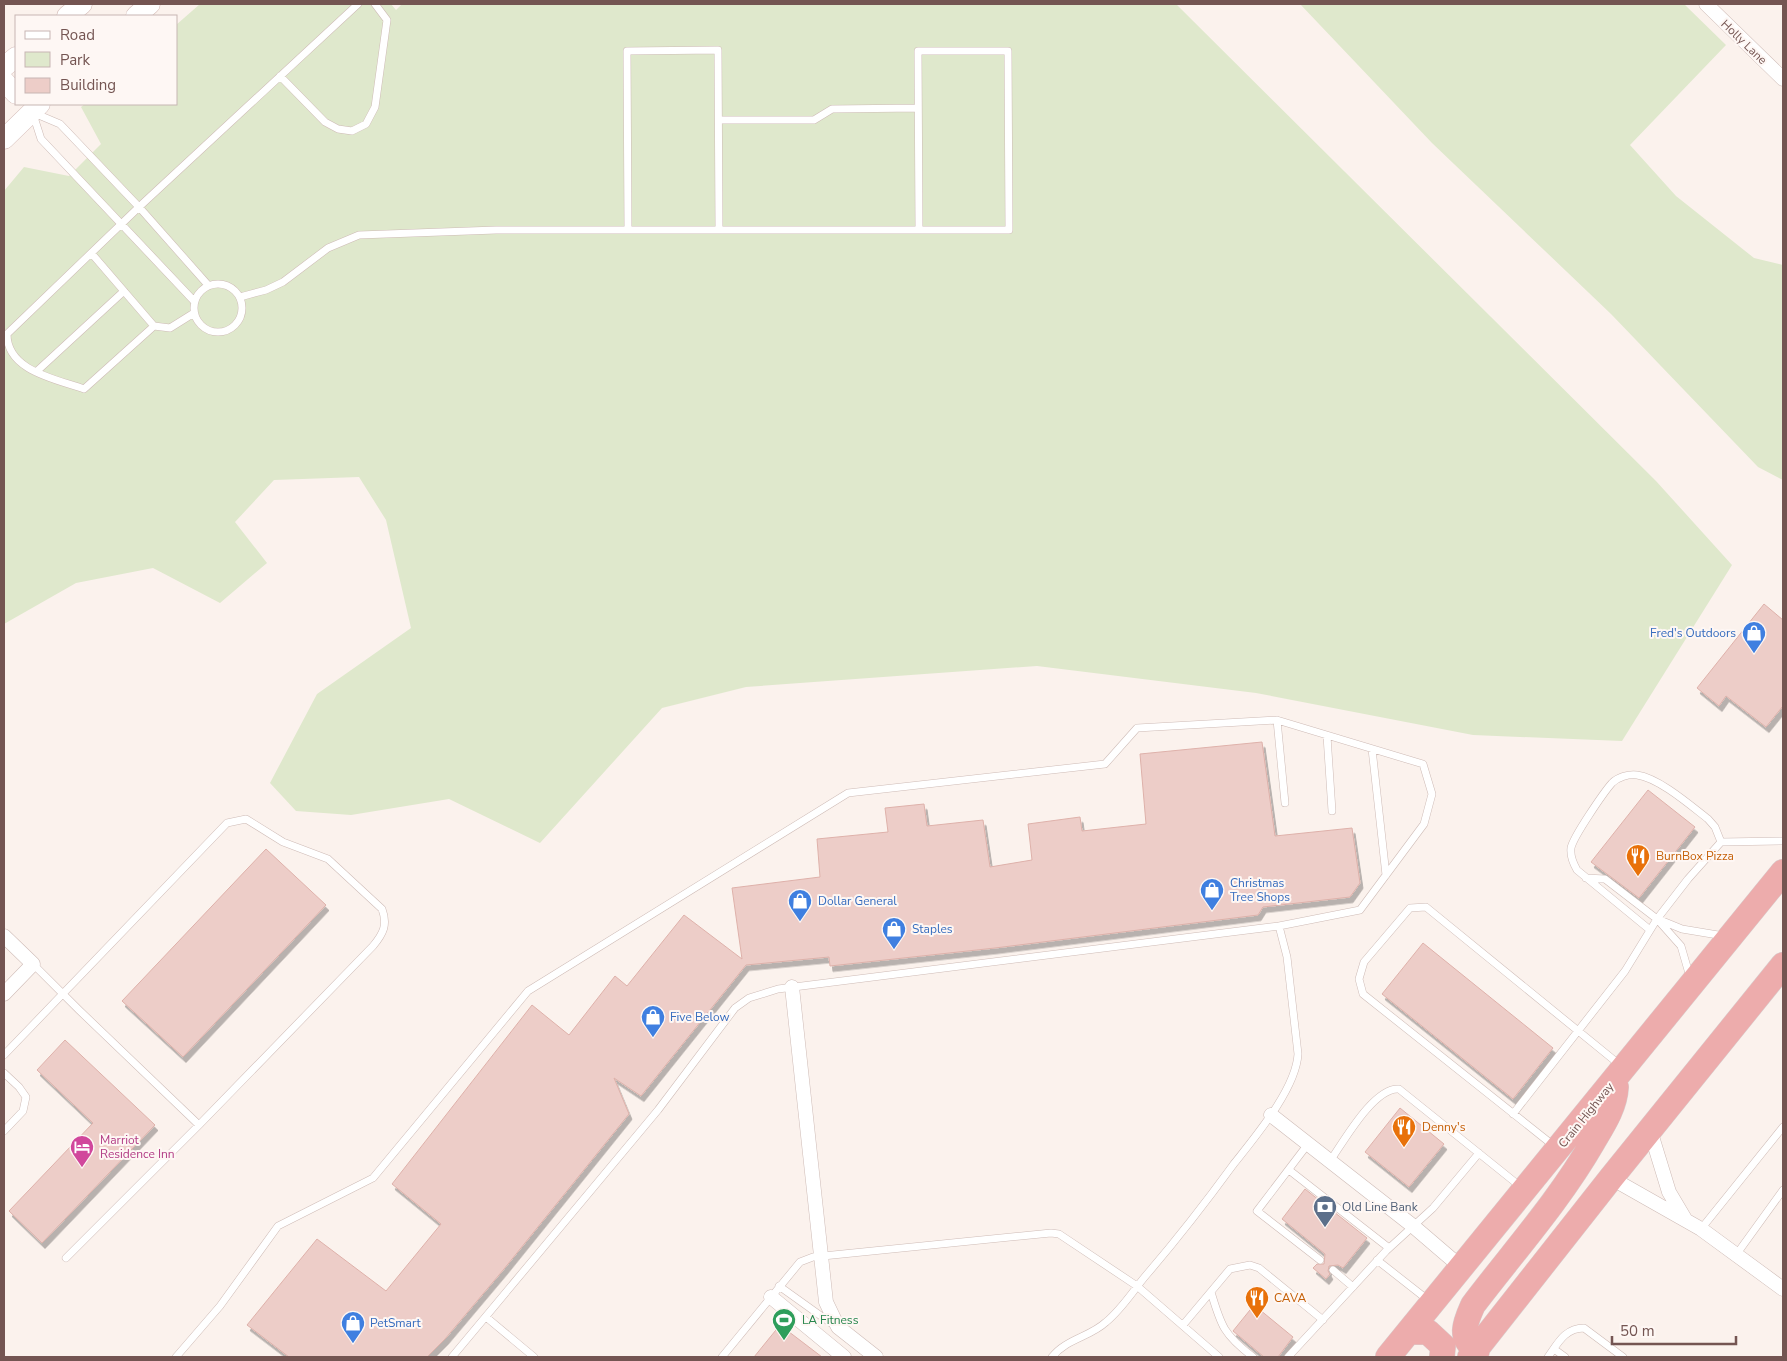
<svg xmlns="http://www.w3.org/2000/svg" width="1787" height="1361" viewBox="0 0 1787 1361" font-family="'Nunito Sans',sans-serif">
	<defs>
		<filter id="shadow"><feDropShadow dx="3" dy="5.5" stdDeviation="0" flood-color="#0004"/></filter>
	</defs>
	<rect width="100%" height="100%" fill="#fbf2ed"/>
	<path fill="#dfe8cc" d="M200,4H391L396,10L402,4H1176L1656,481L1732,565L1622,741L1473,735L1256,693L1037,666L746,687L662,708L540,843L449,799L351,815L296,811L270,783L317,694L411,628L386,520L359,477L274,480L235,522L267,563L220,603L153,568L76,583L4,624V191L24,167L69,176L101,144L81,107L85,104H176V25Z
		M1300,4H1684L1726,45L1630,145L1676,196L1754,258L1783,265V480L1758,467L1611,314L1432,143Z"/>
	<path fill="#edcdc8" stroke="#deb1aa" filter="url(#shadow)" d="M1764,604L1783,620V706L1766,727L1726,696L1719,706L1697,688Z
		M1262,742L1275,836L1352,828L1360,883L1350,897L1263,907L1258,915L995,948L830,966L829,957L746,965L641,1096L614,1078L629,1114L504,1269L445,1339L427,1357H289L247,1325L317,1239L386,1291L441,1224L392,1184L532,1005L569,1035L615,976L627,986L684,915L742,959L732,888L820,877L817,839L888,832L885,808L924,804L927,826L983,820L990,867L1032,860L1028,824L1080,817L1082,831L1146,824L1140,754Z
		M1648,790L1695,827L1639,898L1591,862Z
		M266,849L326,905L183,1057L122,1001Z
		M1423,943L1553,1048L1513,1099L1382,994Z
		M65,1040L155,1125L42,1243L9,1211L93,1123L37,1070Z
		M1400,1108L1444,1144L1409,1187L1365,1152Z
		M1305,1189L1367,1238L1343,1268L1338,1265L1329,1266L1328,1271L1330,1274L1326,1279L1313,1268L1317,1264H1324L1325,1254L1282,1219Z
		M1254,1305L1293,1337L1278,1357H1264L1233,1331Z
		M780,1325L822,1357H754Z"/>
	<g fill="none" stroke-linecap="round" stroke-linejoin="round">
		<g stroke="#cebbb6" stroke-width="8">
			<path id="lane" d="M280,76L325,122L338,129L352,131L366,124L375,107L387,20L375,4
				M34,113L60,124L139,207L208,285
				M33,114L41,139L194,301
				M719,120H814L832,109L918,108
				M628,229L627,51L718,50L719,228
				M92,254L154,326L84,389C56,379 7,371 7,334L139,207L358,4
				M194 308a24 24 0 1 1 48 0a24 24 0 1 1-48 0Z
				M240,297L266,290L283,282L328,248L359,235L496,230H1009L1008,51H918L919,229
				M154,326L170,328L194,313
				M36,372L124,291
				M1277,720L1285,803
				M1327,736L1332,811
				M1372,749L1386,875
				M1586,878L1605,879L1657,919L1681,946L1690,977
				M1660,920L1682,929L1724,936
				M1650,930L1577,870C1573,863 1570,856 1571,848C1573,837 1604,792 1612,783C1618,777 1628,774 1637,775C1659,778 1690,805 1708,819L1715,827L1721,842
				M4,1055L227,823L246,819L283,842L328,859L382,909C388,925 383,934 373,946L199,1125L79,1010L33,964
				M4,1073L19,1087L26,1097L23,1111L4,1131
				M1513,1114L1625,971L1657,919L1688,879L1721,842L1783,841
				M1308,1144L1257,1211L1320,1260
				M1554,1146L1363,994L1359,979L1364,962L1410,908L1426,907L1620,1065
				M1330,1161C1344,1141 1374,1087 1399,1089L1521,1187
				M1289,1170L1389,1248
				M1701,1229L1783,1127
				M1736,1255L1783,1190
				M66,1258L199,1125
				M1377,1260L1428,1300
				M1333,1270L1353,1287
				M779,1286L835,1326
				M1211,1292C1221,1326 1224,1335 1253,1357
				M486,1317L534,1357
				M1183,1325L1230,1269L1250,1265L1259,1268L1323,1320
				M1554,1349L1565,1357
				M176,1357L220,1306L278,1226L373,1178L528,991L848,793L1105,764L1137,728L1277,720L1423,764L1432,794L1424,824L1360,910L1279,926
				M452,1357L658,1110L735,1008L749,998L778,989L1279,926L1287,957L1298,1054C1296,1089 1255,1137 1233,1165C1206,1202 1178,1238 1148,1273C1134,1289 1123,1308 1106,1322C1090,1337 1066,1339 1052,1357
				M722,1357L800,1262L813,1257L1051,1233L1059,1234L1137,1286L1219,1357
				M1288,1357L1386,1251L1433,1208L1479,1153
				M1548,1357C1558,1343 1565,1328 1584,1328L1623,1357"/>
		</g>
		<g stroke="#cebbb6" stroke-width="15">
			<path id="street" d="M1706,4L1783,79
				M4,936L33,964L4,994
				M792,987L826,1302L838,1327L876,1357
				M1271,1115L1413,1226L1462,1268
				M1650,1130L1669,1192L1685,1219
				M1611,1178L1701,1229L1783,1289
				M771,1297L844,1357"/>
		</g>
		<g stroke="#d4bbb7" stroke-width="21">
			<path id="secondary" d="M67,16L82,4
				M136,16L150,4
				M4,67L16,57
				M4,81L16,94
				M4,139L40,104"/>
		</g>
		<g stroke="#d8cfcf" stroke-width="26">
			<path id="highway" d="M1409,1332H1428L1443,1346L1442,1357
				M1477,1351C1458,1337 1465,1323 1473,1305C1514,1251 1559,1201 1593,1142C1603,1125 1615,1107 1616,1087
				M1388,1357L1783,872
				M1470,1357L1611,1178L1783,965"/>
		</g>
		<use href="#lane" stroke="#fff" stroke-width="7"/>
		<use href="#street" stroke="#fff" stroke-width="14"/>
		<use href="#secondary" stroke="#fff" stroke-width="20"/>
		<use href="#highway" stroke="#edacac" stroke-width="25"/>
	</g>
	<defs>
		<g id="shop-pin" transform="scale(1.25)"><path d="M0 17L-7.5 6A9.5 9.5 0 1 1 7.5 6Z" fill="#3f7fe0" stroke="#fef7f4"/><path d="M-5-2.5h2.3a2.7 3.5 0 0 1 5.4 0H5L5.5 6h-11ZM-1.5-2.5h3a1.5 2.3 0 0 0-3 0Z" fill="#fff"/></g>
		<g id="restaurant-pin" transform="scale(1.25)"><path d="M0 17L-7.5 6A9.5 9.5 0 1 1 7.5 6Z" fill="#e8710a" stroke="#fef7f4"/><path d="M-5-6h1v4h1v-4h1v4h1v-4h1v5L-1.5 .5V6h-2V.5L-5-1ZM5-6V6H3V1.5H1.5Q1.5-4 5-6Z" fill="#fff"/></g>
		<g id="hotel-pin" transform="scale(1.25)"><path d="M0 17L-7.5 6A9.5 9.5 0 1 1 7.5 6Z" fill="#d1479c" stroke="#fef7f4"/><path d="M-6-4.5h1.5V1H6V5H4.5V3h-9V5H-6ZM-4 0a1.8 1.8 0 1 1 3.6 0ZM.5 0V-2.5h3Q6-2.5 6 0Z" fill="#fff"/></g>
		<g id="bank-pin" transform="scale(1.25)"><path d="M0 17L-7.5 6A9.5 9.5 0 1 1 7.5 6Z" fill="#5c6f8a" stroke="#fef7f4"/><path d="M-6-4H6V4H-6ZM0-2.3a2.3 2.3 0 1 0 0 4.6a2.3 2.3 0 1 0 0-4.6Z" fill="#fff"/></g>
		<g id="stadium-pin" transform="scale(1.25)"><path d="M0 17L-7.5 6A9.5 9.5 0 1 1 7.5 6Z" fill="#2e9e5b" stroke="#fef7f4"/><path d="M0-5a6.5 5 0 1 0 0 10a6.5 5 0 1 0 0-10ZM-3.5-1.8h7v3.6h-7Z" fill="#fff"/></g>
	</defs>
	<g fill-rule="evenodd">
		<use href="#shop-pin" x="1754" y="633"/>
		<use href="#restaurant-pin" x="1638" y="856"/>
		<use href="#shop-pin" x="1212" y="890"/>
		<use href="#shop-pin" x="800" y="901"/>
		<use href="#shop-pin" x="894" y="929"/>
		<use href="#shop-pin" x="653" y="1017"/>
		<use href="#restaurant-pin" x="1404" y="1127"/>
		<use href="#hotel-pin" x="82" y="1147"/>
		<use href="#bank-pin" x="1325" y="1207"/>
		<use href="#restaurant-pin" x="1257" y="1298"/>
		<use href="#stadium-pin" x="784" y="1320"/>
		<use href="#shop-pin" x="353" y="1323"/>
	</g>
	<g text-anchor="middle" stroke-width="4" stroke-linejoin="round" paint-order="stroke">
		<g font-size="12" fill="#745552" stroke="#fef7f4">
			<text transform="translate(1744 42) rotate(44)" y="4">Holly Lane</text>
			<text transform="translate(1586 1115) rotate(-51)" y="4">Crain Highway</text>
		</g>
		<g font-size="12" fill="#366cbe" stroke="#fef7f4" text-anchor="start">
			<text x="1736" y="637" text-anchor="end">Fred's Outdoors</text>
			<text x="1230" y="887">Christmas<tspan x="1230" dy="14">Tree Shops</tspan></text>
			<text x="818" y="905">Dollar General</text>
			<text x="912" y="933">Staples</text>
			<text x="670" y="1021">Five Below</text>
			<text x="370" y="1327">PetSmart</text>
		</g>
		<g font-size="12" fill="#c56008" stroke="#fef7f4" text-anchor="start">
			<text x="1656" y="860">BurnBox Pizza</text>
			<text x="1422" y="1131">Denny's</text>
			<text x="1274" y="1302">CAVA</text>
		</g>
		<g font-size="12" fill="#b23c85" stroke="#fef7f4" text-anchor="start">
			<text x="100" y="1144">Marriot<tspan x="100" dy="14">Residence Inn</tspan></text>
		</g>
		<g font-size="12" fill="#4e5e75" stroke="#fef7f4" text-anchor="start">
			<text x="1342" y="1211">Old Line Bank</text>
		</g>
		<g font-size="12" fill="#27864d" stroke="#fef7f4" text-anchor="start">
			<text x="802" y="1324">LA Fitness</text>
		</g>
	</g>
	<rect width="1787" height="1361" fill="none" stroke="#745552" stroke-width="10"/>
	<rect x="15" y="15" width="162" height="90" fill="#fef7f4" stroke="#c7b6b3"/>
	<rect x="25" y="31" width="25" height="8" fill="#ffffff" stroke="#c7b6b3"/>
	<text x="60" y="40" font-size="15" fill="#745552">Road</text>
	<rect x="25" y="52" width="25" height="15" fill="#dfe8cc" stroke="#c7b6b3"/>
	<text x="60" y="65" font-size="15" fill="#745552">Park</text>
	<rect x="25" y="78" width="25" height="15" fill="#edcdc8" stroke="#c7b6b3"/>
	<text x="60" y="90" font-size="15" fill="#745552">Building</text>
	<path d="M1612 1336v8h124v-8" fill="none" stroke="#745552" stroke-width="2.5"/>
	<text x="1620" y="1336" font-size="15" fill="#745552" stroke="#fef7f4" stroke-width="4" paint-order="stroke">50 m</text>
</svg>
